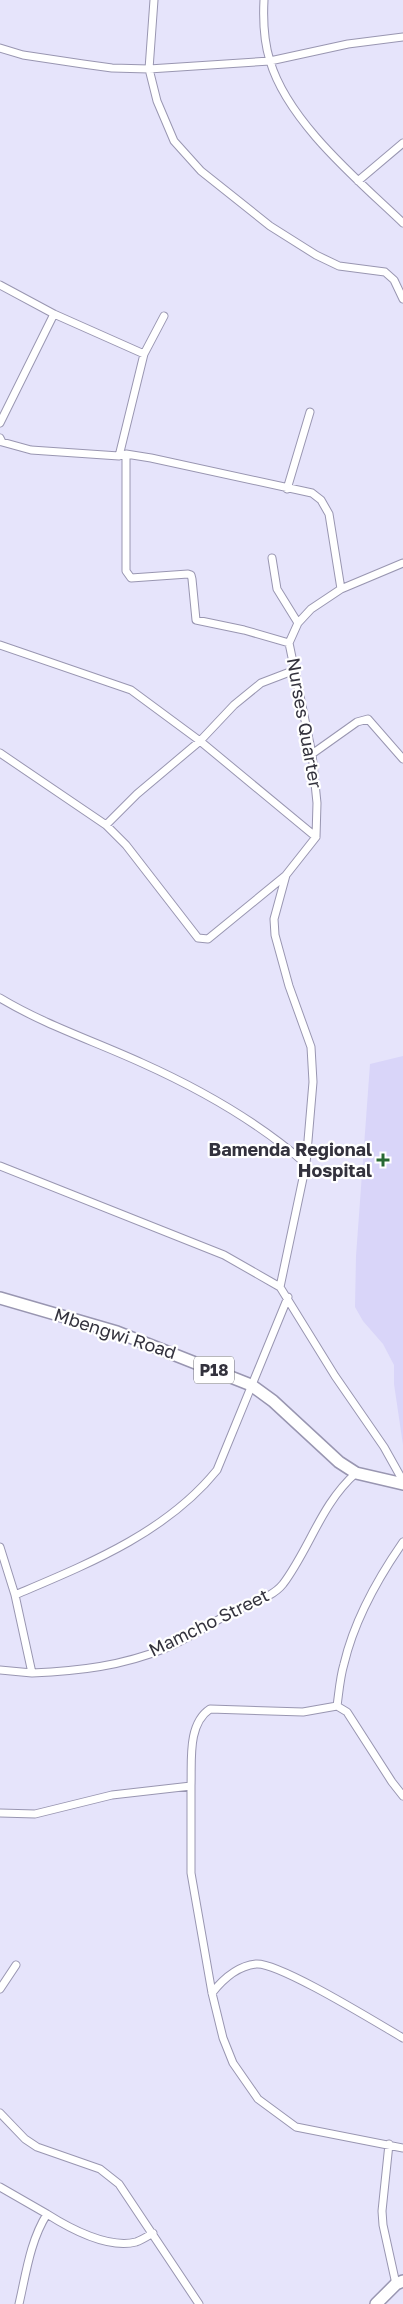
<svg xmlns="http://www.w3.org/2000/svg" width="403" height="2304" viewBox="0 0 403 2304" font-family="'Golos Text',sans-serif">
	<rect width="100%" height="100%" fill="#e6e4fb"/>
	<path fill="#d9d5f9" d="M403,1056V1445L394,1384V1365L383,1344L363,1321L355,1307L356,1256L370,1064Z"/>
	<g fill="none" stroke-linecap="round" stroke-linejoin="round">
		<g stroke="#9996b1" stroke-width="9">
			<path id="minor" d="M154,0L149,69L157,101L174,141L201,171L270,226L316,255L339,266L385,272L394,280L403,299
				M264,0C263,19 264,42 270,61C288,122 358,180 403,223
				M0,48L23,55L83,64L112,68L149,69L270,61L348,44L403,37
				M358,181L403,143
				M0,285L54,314L144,354
				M0,423L54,314
				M0,438L2,442L31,450L119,456L126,454L151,458L312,493L321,500L329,514L341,589
				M126,454V571L131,578L188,574L191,575L192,579L196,620L244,630L289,643
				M119,456L144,354L164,316
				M287,489L310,412
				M272,558L277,589L298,623
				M0,645L131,690L200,741L316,837
				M0,753L106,825L126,845L198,938L208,939L285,876
				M312,754L357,722L368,719L403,759
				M106,825L137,794L200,741L234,705L261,683L295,670
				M0,998C45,1025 94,1041 142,1063C200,1089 257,1121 306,1164
				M0,1166L224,1255L280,1287L335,1376L384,1447L403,1481
				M280,1287L306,1164L313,1082L311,1047L289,986L275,935L274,919L286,875L316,837L317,803L312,754L289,643L298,623L311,609L341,589L403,563
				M403,1542C378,1578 354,1621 344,1664C340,1677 339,1692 337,1706L347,1712L392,1782L403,1796
				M0,1547L15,1595L32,1673L0,1670
				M15,1595C88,1564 166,1533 217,1470L288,1297
				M32,1673C79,1671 122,1666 166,1648C191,1637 213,1622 236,1610C251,1602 272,1598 283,1584C310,1548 321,1504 356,1473
				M191,1786V1873L212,1993L223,2038L233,2063L258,2099L296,2127L403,2148
				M0,1813L35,1814L112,1795L191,1786C192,1762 187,1724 210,1709L303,1712L337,1706
				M0,1989L16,1965
				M212,1993C223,1979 237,1966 256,1964C279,1962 377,2023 403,2038
				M0,2113L25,2139L37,2147L100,2169L119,2184L199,2304
				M389,2144L382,2211L383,2225L396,2284
				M0,2187L47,2214
				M19,2304C26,2274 30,2241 47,2214C69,2228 108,2249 136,2242C142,2240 148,2236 153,2233"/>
		</g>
		<g stroke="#9996b1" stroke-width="14">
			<path id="primary" d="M0,1298L117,1332L251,1385L273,1401L339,1462L356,1473L403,1484"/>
		</g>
		<g stroke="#9996b1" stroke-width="14">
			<path id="trunk" d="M376,2304L396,2284L403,2281"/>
		</g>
		<use href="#minor" stroke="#fff" stroke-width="7"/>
		<use href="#primary" stroke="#fff" stroke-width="11"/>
		<use href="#trunk" stroke="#fff" stroke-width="11"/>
	</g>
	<path fill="#286933" stroke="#fff" stroke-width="2" d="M380.5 1152.5h5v5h5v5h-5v5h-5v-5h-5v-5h5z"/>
	<g text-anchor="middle" stroke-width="4.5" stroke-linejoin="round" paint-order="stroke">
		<rect fill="#fff" stroke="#707077" stroke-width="1" x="194" y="1356.5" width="40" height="27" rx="4"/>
		<g font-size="16" font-weight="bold" fill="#33323d">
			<text x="214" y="1376">P18</text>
		</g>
		<g font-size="18" fill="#33323d" stroke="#fff">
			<text transform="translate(304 723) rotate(80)" y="6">Nurses Quarter</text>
			<text transform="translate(115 1334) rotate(18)" y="6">Mbengwi Road</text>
			<text transform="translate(209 1623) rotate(-26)" y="6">Mamcho Street</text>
		</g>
		<g font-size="18" font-weight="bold" fill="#33323d" stroke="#fff" text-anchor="end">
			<text x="372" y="1156">Bamenda Regional<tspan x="372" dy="21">Hospital</tspan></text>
		</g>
	</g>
</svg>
